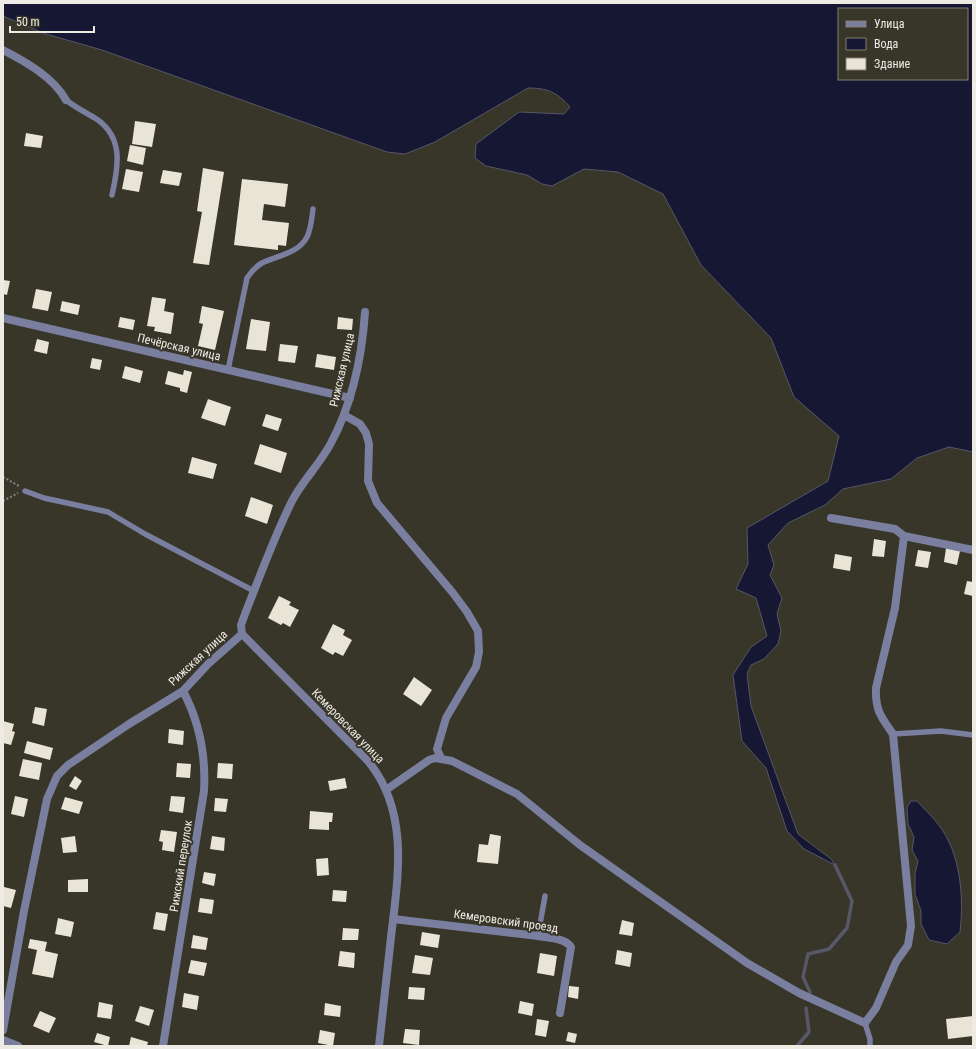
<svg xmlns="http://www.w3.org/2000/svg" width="976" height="1049" viewBox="0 0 976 1049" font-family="'Roboto Condensed',sans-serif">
	<rect width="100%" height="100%" fill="#383529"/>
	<path fill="#161732" stroke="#565767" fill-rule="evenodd" d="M3,3H973V452L949,447L917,458L891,479L843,489L825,505L788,523L768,545L774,565L770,575L782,598L777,614L781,631L778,644L764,659L751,665L747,674L751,706L798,834L831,859L835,865L804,849L787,831L766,768L742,741L733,675L751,647L767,636L756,598L736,589L748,564L747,528L828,481L839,436L794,397L771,338L701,265L663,194L618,172L584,169L552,186L542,184L527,175L486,166L475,158L476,144L519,112L564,114L570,107C557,92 547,88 528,88L435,142L405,154L387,152L102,50L46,34L3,16ZM839,9H967V79H839Z
		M911,801H917C924,809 932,816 938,824C961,853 964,897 960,932L947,944L929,940L921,924V911L915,894V874L918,861L912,850L914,837L908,824L907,807Z"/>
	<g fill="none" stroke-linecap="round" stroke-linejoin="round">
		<path stroke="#565767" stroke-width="3.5" d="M810,992L803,977L808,954L829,949L847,928L852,901L835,865
			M797,1046L809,1032L806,1008"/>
	</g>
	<path fill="#e8e4d6" d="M135,121L156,124L152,147L132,144Z
		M26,133L43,136L41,148L24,146Z
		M130,145L146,148L143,165L127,161Z
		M203,168L224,172L209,265L193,263L202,212L197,211Z
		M126,169L143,172L139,192L122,189Z
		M163,170L182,173L179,186L160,183Z
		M242,179L288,184L285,207L264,204L262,220L289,223L286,246L278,245V250L234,245Z
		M3,280L10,281L7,295L3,294Z
		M36,289L52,292L48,311L32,308Z
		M152,297L166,299L164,311L174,313L171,334L154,331L155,327L147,326Z
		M62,301L80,305L78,315L60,311Z
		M202,306L224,311L215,350L198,346L203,324L199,323Z
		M120,317L135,320L133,330L118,327Z
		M338,317L353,319L352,330L337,329Z
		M251,319L270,322L266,351L246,349Z
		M37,339L49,342L47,354L34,351Z
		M280,344L298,346L295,363L278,361Z
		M317,354L336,357L334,370L315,367Z
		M92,358L102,360L100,370L90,368Z
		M125,366L143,371L140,383L122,378Z
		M184,370L192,372L187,393L180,391V388L165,384L168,371L183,375Z
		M208,399L231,407L225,426L201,418Z
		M266,414L282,419L278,431L262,426Z
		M260,444L287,453L281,473L254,464Z
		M192,457L217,464L213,479L188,473Z
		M251,497L273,505L267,524L245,516Z
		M874,539L886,541L884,557L872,556Z
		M946,548L960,551L957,565L944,562Z
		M918,550L931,552L928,568L915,566Z
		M835,554L852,557L850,571L833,568Z
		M967,581L973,582V596L964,594Z
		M279,596L291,602L289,605L299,610L290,627L283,623L281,625L268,618Z
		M333,624L345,630L343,635L352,640L343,656L335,652L333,655L321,648Z
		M414,677L432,690L421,706L403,694Z
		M35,707L47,709L44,726L32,723Z
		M3,721L14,724L12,731L15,732L11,745L3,743Z
		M169,729L184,731L183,745L168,743Z
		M27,741L53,748L50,760L24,753Z
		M23,759L42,763L39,780L19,776Z
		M177,763L191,764L190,778L176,777Z
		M218,763L233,764L232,779L217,778Z
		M75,776L82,781L76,790L69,786Z
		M345,778L347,788L330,791L328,781Z
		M15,796L28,799L24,817L11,814Z
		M171,796L185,797L183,813L169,811Z
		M65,797L83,802L79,814L61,809Z
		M215,798L228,799L226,812L214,811Z
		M310,811L333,813L332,822H329V830L309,829Z
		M161,830L177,832L174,852L162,850L163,842L159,841Z
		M490,834L501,836L498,864L477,862L479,844L488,845Z
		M75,836L77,852L63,853L61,838Z
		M212,836L225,838L224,851L210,849Z
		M328,858L329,875L317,876L316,859Z
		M204,872L216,874L214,886L202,883Z
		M88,879V892H68V880Z
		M4,887L16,890L11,908L3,906Z
		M333,890L347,891L346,902L332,901Z
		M200,898L214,900L212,914L198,912Z
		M156,912L168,914L165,931L153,929Z
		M58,918L74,922L71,937L55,934Z
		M622,920L634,923L632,936L619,934Z
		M343,928L359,929L358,940H342Z
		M422,932L440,935L438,948L420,945Z
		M193,935L208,938L206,950L191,948Z
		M30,939L47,942L45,951L58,954L53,978L32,974L37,950L28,948Z
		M617,950L632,953L630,967L615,964Z
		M340,951L355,953L354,968L338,966Z
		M540,953L557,956L554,976L537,973Z
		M415,955L433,958L430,975L412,973Z
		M191,960L207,963L204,976L188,973Z
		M569,986L579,987L578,999L568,997Z
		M409,987L425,988L424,1000L408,999Z
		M184,993L199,996L197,1010L182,1007Z
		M520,1001L534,1004L532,1016L518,1013Z
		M99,1002L113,1005L111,1019L97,1017Z
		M325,1003L341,1006L340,1017L324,1015Z
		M140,1006L154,1010L149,1026L135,1021Z
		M40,1011L56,1018L49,1033L33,1026Z
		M973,1016V1036L948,1039L946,1019Z
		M537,1019L549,1021L546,1037L535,1035Z
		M405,1029L420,1030L419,1045L403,1043Z
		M320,1030L335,1033L333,1046L318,1043Z
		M568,1032L577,1034L575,1043L566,1041Z
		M97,1033L110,1037L108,1046L94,1042Z
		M131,1037L148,1042L147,1046H129Z"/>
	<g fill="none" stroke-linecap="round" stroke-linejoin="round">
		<path stroke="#87857b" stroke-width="2" stroke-dasharray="2 2" stroke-linecap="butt" d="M3,477L19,486
			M3,501L18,493"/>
		<path stroke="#7a7e9f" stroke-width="5.5" d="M66,100C76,108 87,113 98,120C124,139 118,168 112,195
			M228,370L247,278C251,272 255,267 262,263C278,255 298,254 307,237C311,229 312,217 313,209
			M25,491L44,498L108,512L145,534L254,591
			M893,734L941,731L973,735
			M538,936L545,896
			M865,1023L870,1039V1046"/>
		<path stroke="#7a7e9f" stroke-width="8" d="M3,50C26,62 53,77 66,100
			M3,318L350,398
			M344,415L360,424L366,433L369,444L368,481L377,503L453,593L467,612L478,631L479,652L476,667L446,718L437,749L441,758
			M831,518L895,529L904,536L973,550
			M242,634L368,761C410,812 398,877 391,937C387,973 383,1010 379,1046
			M386,790L429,760L435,758L452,761L517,794L580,845L747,963L799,993L865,1023L876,1008L896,962L908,945L911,926L893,734C881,717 875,710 876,688L895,608L904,536
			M393,919L538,936C549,938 565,938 571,947L560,1013
			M3,1030L24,911L47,799L57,776L68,765L129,724L183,691L208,664L242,634L241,625L245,614C260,576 274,537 292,501C303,480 320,464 331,443C352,404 362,356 365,312
			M3,1040L18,1046
			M163,1046L204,791C206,755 200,723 183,691"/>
	</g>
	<g text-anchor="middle" stroke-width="4" stroke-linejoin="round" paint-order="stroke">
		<g font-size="12" fill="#edebe4" stroke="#383529">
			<text transform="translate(179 347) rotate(13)" y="4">Печёрская улица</text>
			<text transform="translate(342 370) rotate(-77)" y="4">Рижская улица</text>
			<text transform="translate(198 658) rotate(-43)" y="4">Рижская улица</text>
			<text transform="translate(348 726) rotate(46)" y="4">Кемеровская улица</text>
			<text transform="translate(181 866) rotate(-81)" y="4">Рижский переулок</text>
			<text transform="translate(506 921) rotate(8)" y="4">Кемеровский проезд</text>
		</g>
	</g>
	<rect width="976" height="1049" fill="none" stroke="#edebe4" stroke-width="8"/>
	<rect x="838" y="8" width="130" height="72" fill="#383529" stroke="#807e74"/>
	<rect x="846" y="21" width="20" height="6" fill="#7a7e9f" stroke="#807e74"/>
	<text x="874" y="28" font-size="12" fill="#edebe4">Улица</text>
	<rect x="846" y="38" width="20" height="12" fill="#161732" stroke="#807e74"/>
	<text x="874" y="48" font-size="12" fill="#edebe4">Вода</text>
	<rect x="846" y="58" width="20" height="12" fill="#e8e4d6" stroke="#807e74"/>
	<text x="874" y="68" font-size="12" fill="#edebe4">Здание</text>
	<path d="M10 26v6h84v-6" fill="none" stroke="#edebe4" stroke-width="2"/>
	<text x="16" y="26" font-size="12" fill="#edebe4" stroke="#383529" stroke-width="3" paint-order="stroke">50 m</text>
</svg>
